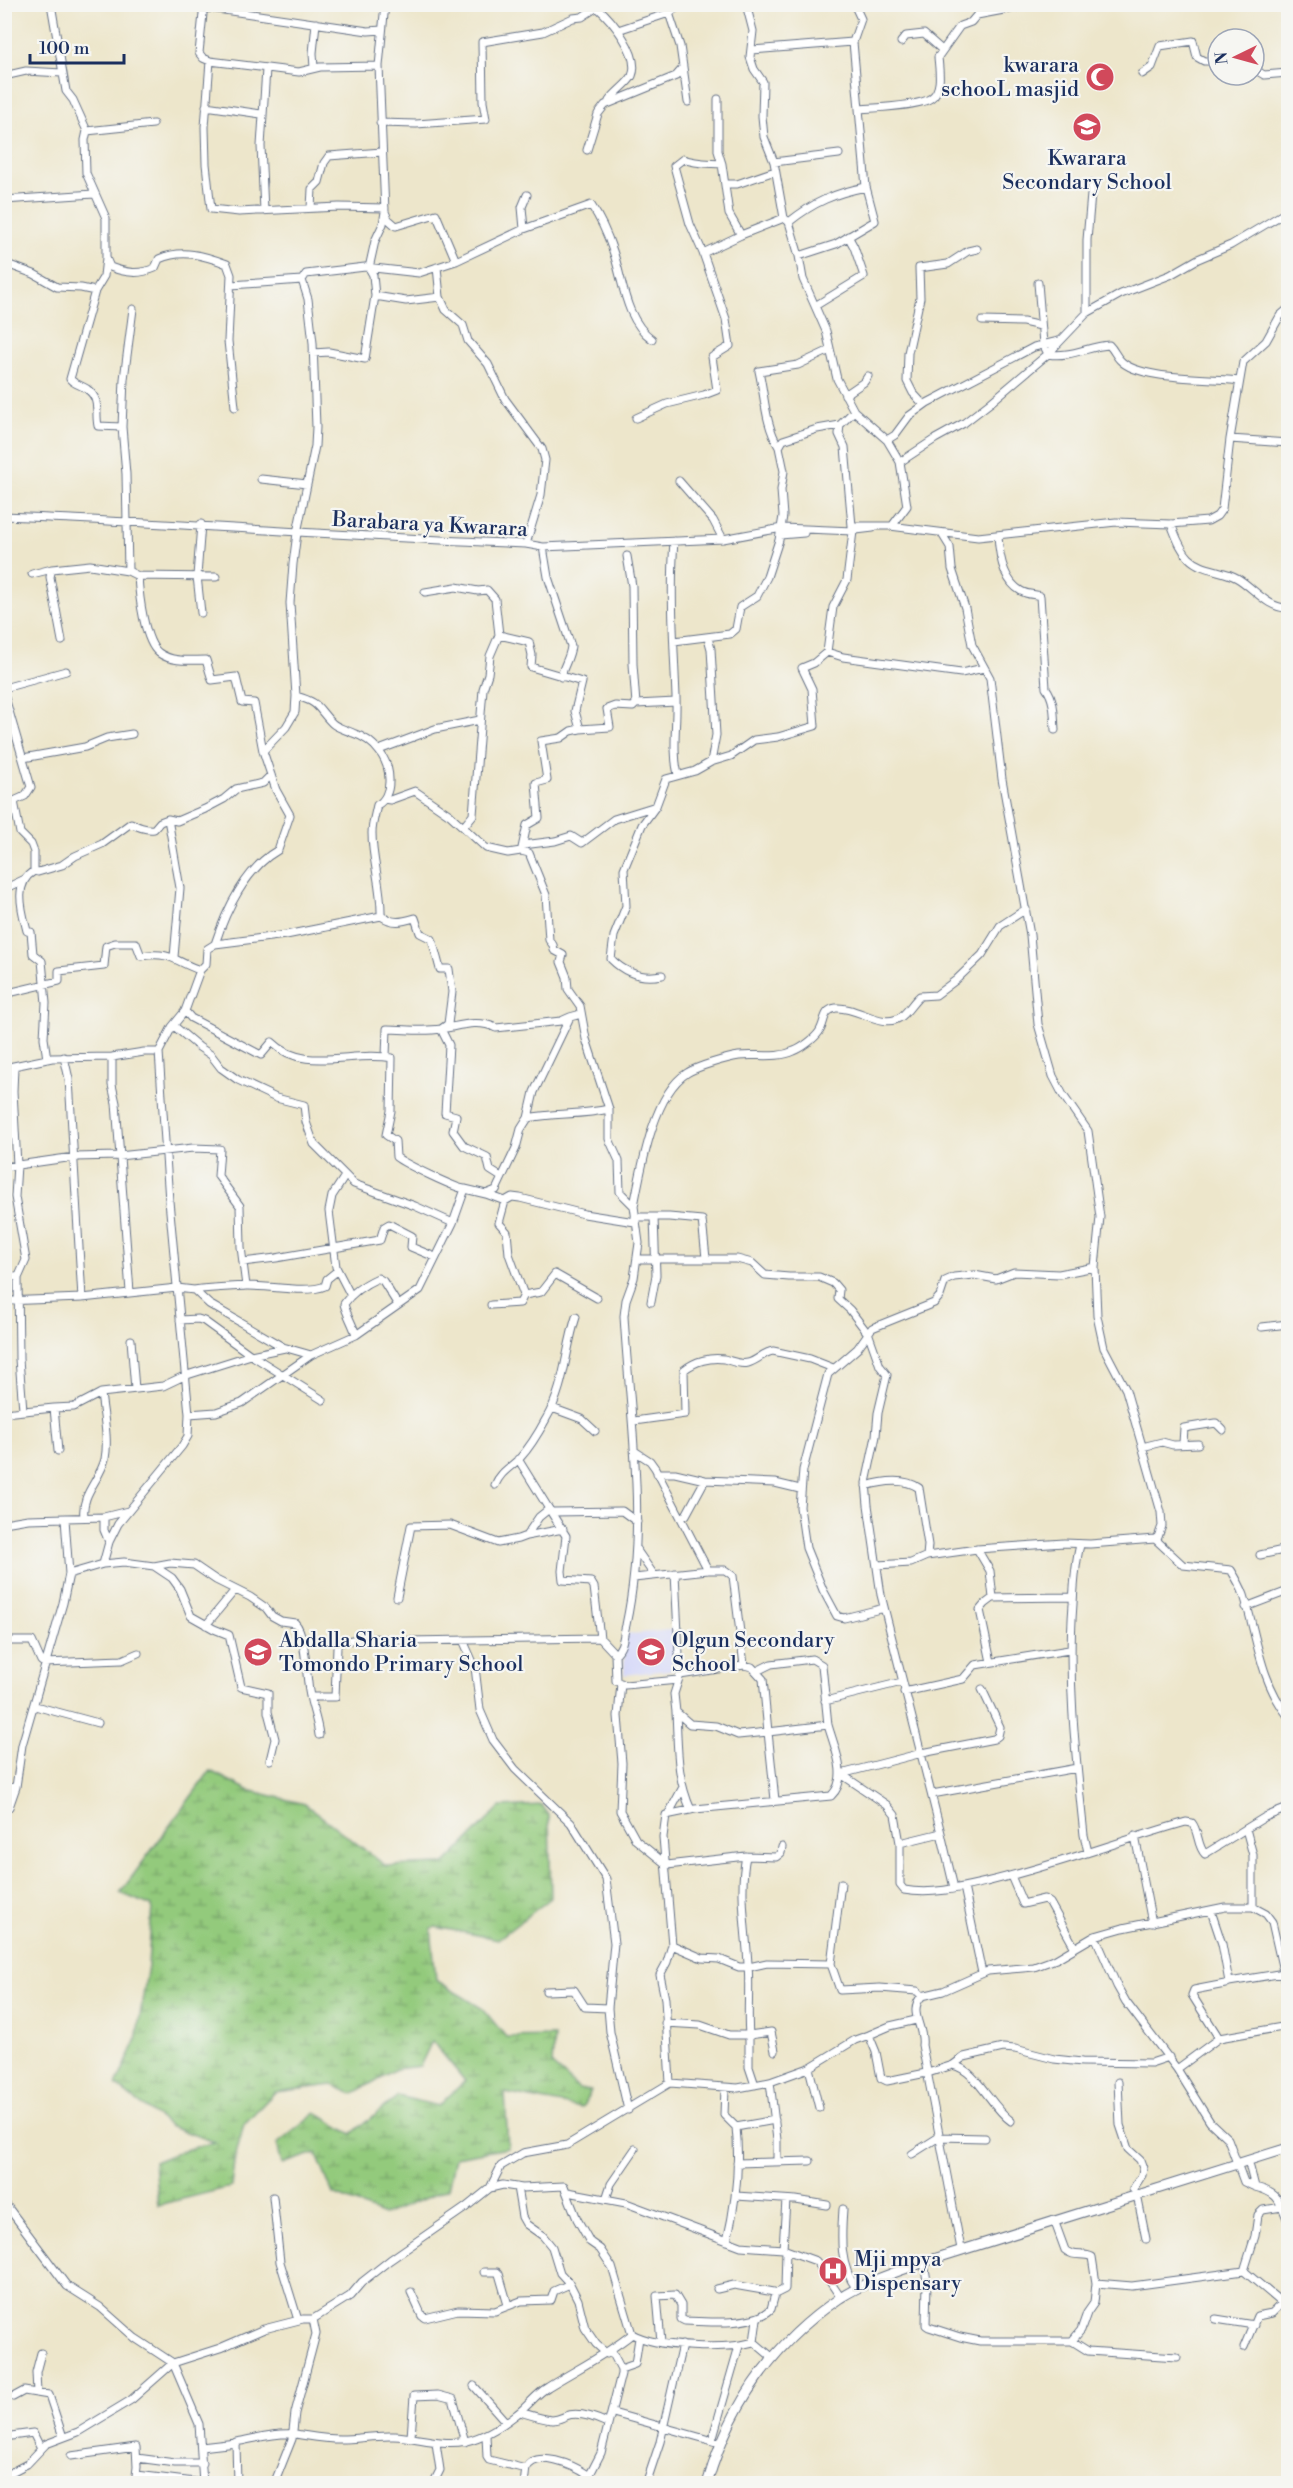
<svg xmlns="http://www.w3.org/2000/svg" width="1293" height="2488" viewBox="0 0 1293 2488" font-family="'Libre Bodoni',serif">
	<defs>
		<pattern id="wetland-marsh" width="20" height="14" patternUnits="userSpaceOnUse" patternTransform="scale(1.5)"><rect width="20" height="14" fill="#93ca7c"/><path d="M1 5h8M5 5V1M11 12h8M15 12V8" fill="none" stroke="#77a469"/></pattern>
	</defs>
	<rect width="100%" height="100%" fill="#f6f6f2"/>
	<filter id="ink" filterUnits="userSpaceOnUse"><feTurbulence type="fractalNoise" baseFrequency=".0167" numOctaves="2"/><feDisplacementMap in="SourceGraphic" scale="12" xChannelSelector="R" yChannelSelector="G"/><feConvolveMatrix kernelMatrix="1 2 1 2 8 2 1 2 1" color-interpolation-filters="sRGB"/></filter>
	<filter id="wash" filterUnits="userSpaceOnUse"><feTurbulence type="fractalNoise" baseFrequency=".008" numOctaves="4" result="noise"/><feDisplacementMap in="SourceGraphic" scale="24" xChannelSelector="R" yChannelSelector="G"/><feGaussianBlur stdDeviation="1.35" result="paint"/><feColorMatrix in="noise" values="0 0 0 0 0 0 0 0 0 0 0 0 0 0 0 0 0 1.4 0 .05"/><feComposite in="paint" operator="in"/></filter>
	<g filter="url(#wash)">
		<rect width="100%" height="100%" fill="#ede6cb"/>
		<path fill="#d5d8f9" d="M677,1629L678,1669L624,1675L625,1635Z"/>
		<path fill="url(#wetland-marsh)" stroke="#577c6d" stroke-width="1.5" d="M210,1771L248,1790L305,1804L386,1866L445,1864L500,1807L542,1805L549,1816L551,1898L498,1939L436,1927L431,1928L436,1980L483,2009L506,2037L554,2036L552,2065L579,2089L591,2091L582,2108L505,2093L508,2148L455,2157L448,2189L384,2215L333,2194L316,2153L282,2164L277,2144L316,2113L351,2134L398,2096L438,2106L465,2081L432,2041L420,2066L396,2069L353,2094L333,2085L275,2092L244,2124L234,2162L231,2187L158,2205L154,2162L181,2151L215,2142L171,2127L116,2085L136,2041L148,1965L152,1906L120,1893Z"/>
	</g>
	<g filter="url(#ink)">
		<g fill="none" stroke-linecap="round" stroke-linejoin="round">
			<g stroke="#646f84" stroke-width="9">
				<path id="minor" d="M51,4L66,91L73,100L87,131L85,140L86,173L106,218V258L104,276L95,291L70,379C74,384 81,385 87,389C101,399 95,412 98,426L122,427L126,474L128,571L138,576C139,594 144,642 159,653C173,663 191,660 206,660L212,680L236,677L242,702L254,703L263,751
					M204,4L199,53L203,58L210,61L299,72L320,67L379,66
					M203,7L368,31L382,30
					M597,7C612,20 641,55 632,76C628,84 615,92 609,101
					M669,13L680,46L688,102
					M618,30L669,13L676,8L687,4
					M901,42L906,36L924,34L941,49
					M752,50L853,42
					M210,61L205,127L206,164L211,209L239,212L339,207L385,208
					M1254,61L1259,72L1264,75L1288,73
					M314,68L313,53L316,23
					M1142,74L1152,67L1160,46L1193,41L1197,57L1204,61H1218
					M4,76L26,71L62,73
					M718,99V151L722,164L729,214L741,235
					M206,106L261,114
					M860,109C874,108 921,106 931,98C943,90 939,70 938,57L960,26L971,22L977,15L1036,4
					M380,123L416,124L486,119L483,102L482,42L543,32L573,18L582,17L597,7L595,4
					M87,131L153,124
					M587,150L598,114L605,105L676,76L683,68
					M774,162L839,154
					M726,184H737L775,171
					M4,200L94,194
					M311,208L312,189L319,182L324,163L329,156L382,152
					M264,211L261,146L266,69
					M385,212L388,219L396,226L436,214L456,261
					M789,222C814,202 835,193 866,187
					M524,229L522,207L527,195
					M703,253L690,224L674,166L683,159C696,164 708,163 722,164
					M799,256L836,244L875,221L866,187L853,42L861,19L854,4
					M106,258L110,267C126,273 139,275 155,268L159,259C182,249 204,255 227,264L231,275L228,341L235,407
					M4,263L34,274L57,287L81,288L95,291
					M437,267L440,297L446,310L463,325L468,341L488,364L505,399L542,449L545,460L541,495L526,544
					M1038,283L1043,344L1048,354C1070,358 1089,346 1109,345C1114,350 1116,356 1120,360C1139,381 1211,377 1239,381
					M231,285L302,280L306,274L365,267L419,273L456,261L524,229L591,205C600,218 608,236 613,251C623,280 625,320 652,339
					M375,296L406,301L440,297
					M815,306L864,276L854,247L848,236
					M1087,313V240L1092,183
					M982,321L1023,322L1041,326
					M313,353L329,352L365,359L375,296L373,275L369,268L375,241L383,224L385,212L379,66L385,4
					M845,395L864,382L868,376
					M924,405L913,393L907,381L908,353L920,298L919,268L948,264L968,251L977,249
					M636,418L667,404L704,395L717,390L712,357L730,346L726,319L703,253L741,235L784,218
					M840,425L839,434L845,447L852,526
					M122,427L124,379L133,309
					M1230,439L1288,443
					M887,440L895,435L909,416L927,403L1034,347L1059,341
					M779,447C765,425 765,397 759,371L798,365L830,350
					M900,462L935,439L964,423L990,403L1048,354L1087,313L1121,294L1170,275L1198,259L1231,245L1288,211
					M261,479L307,484
					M679,481L713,520L723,539
					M4,516C179,523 352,537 526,544L543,547L723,539L782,528L853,531L852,526H892L907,506L900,462L887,440L854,411L837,379L826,331L803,279L799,256L789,222L784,218L774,162L764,137L762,116L763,82L754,69L750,57L753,31L746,4
					M1171,524C1176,536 1180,549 1189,558C1202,571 1221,569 1237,578C1253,587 1268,609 1288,608
					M890,526L978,537L1116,522L1171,524L1208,521L1217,516L1222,509L1230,439L1243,362L1266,341L1280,316L1288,309
					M848,531L873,528
					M780,535L804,533
					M998,535C999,554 1003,581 1021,591C1028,595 1034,594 1040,596L1046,688C1055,700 1054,716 1055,730
					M674,541C670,594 674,645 676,697C677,723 672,750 678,775
					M543,547L548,577L571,646C570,658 563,666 561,677
					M627,556L632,586L633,664L636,704
					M32,574L52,569
					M138,576L216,577
					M425,592L456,587L478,591L487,590L495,599L499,635L490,656L488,674L483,689L473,815L464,826
					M201,613L197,576L201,524
					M499,635L529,642L532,655L531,667L582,682L575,711L580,729
					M62,641L50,577L52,569L90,565L128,571
					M674,641L730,634L736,629L740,607L757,596L767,577L779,540L783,516L781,490L784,471L779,447L783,440L817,429L840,425L854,411
					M827,652L843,657L961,673L984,668
					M4,688L66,671
					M4,694L31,787L25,796L14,801L20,833L31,844L34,852V871
					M379,750L435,729L480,720
					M23,758L85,747L107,738L132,734
					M711,762L731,756L754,740L778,737L815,726L812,689L802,668L814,663L827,652L833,607L847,580L853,531
					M384,799L390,800L415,791L450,815L486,848L508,853L521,851L529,853L546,895L549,940L553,945L554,950L563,955L561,962L567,977L568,989L580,1006L586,1039L609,1109V1139L619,1161L620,1192L634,1206L639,1243L634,1278L626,1300L624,1316C630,1419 648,1522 626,1625C623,1635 624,1647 615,1654
					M4,805L14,801
					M656,806L642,825L624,869L626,906L614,936L611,959C626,974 642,979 662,975
					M168,819L180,888L174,957
					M523,845L555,841L571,836L582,843L614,819L656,806L666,779L695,771L711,762L716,735L711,649L708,638
					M522,848L527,825L539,818L536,783L547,780L541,741L561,738L571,731L580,729L610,727L607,709L615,706L633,707L636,704L676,702
					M4,889L25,879
					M381,916C393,924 401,922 415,918L420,933L432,939L440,969H449L452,992L448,1024L441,1029L449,1045L445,1113L456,1116L453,1131L464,1146L487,1157L490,1170L501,1177
					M215,944L286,935L381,916C382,887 372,861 372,833C372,824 375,815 377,805C385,801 389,791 389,782C390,760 375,740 353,733C347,730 337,728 332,723C316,707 321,703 296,696
					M4,994L59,981V971L104,966L106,946L115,943H136L141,956C172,951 175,962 200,970
					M185,1011L191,1018L261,1055L272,1042C304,1074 353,1050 392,1058L391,1111L386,1135L395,1141L396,1157C405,1164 457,1189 465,1189
					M174,1026L199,1047L211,1055L221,1068L238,1080L276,1098L304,1105L306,1122L314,1144L354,1184L415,1206L453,1223
					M386,1056L387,1029C405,1029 423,1032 441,1029C460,1026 478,1019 496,1028L561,1021L570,1017
					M64,1057L69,1079L82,1298
					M112,1057V1085L116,1103L130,1292
					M47,1059L44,1038L46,1003L42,961L33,954L31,932L27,931C22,911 13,883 34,871L38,872L62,865L75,856L102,844L131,823C138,827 146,830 154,829L160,822L168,819L177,821L205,809L224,799L236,789L263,783L271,775
					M14,1067L13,1091L17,1165L15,1197L26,1260L18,1278L19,1359L23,1410
					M4,1068L52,1058L112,1057L144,1052H159
					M528,1118C555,1113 582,1115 609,1109
					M4,1167L74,1157L119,1156L193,1148L220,1149L218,1176L240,1206L241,1247L246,1286
					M345,1176L332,1196L329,1211L336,1267L351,1296
					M486,1194L505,1201L512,1197L520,1198L584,1214L635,1222
					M505,1201L499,1223L507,1232L509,1254L524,1295
					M634,1206C641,1170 653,1094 687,1073C698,1066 727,1058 739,1056C757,1054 777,1059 794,1051C802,1048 814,1039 819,1032C826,1022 822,1010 836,1008C857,1006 884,1031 902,1016C909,1010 913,1002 920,996L936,995L956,980L982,955L1000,926L1026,909
					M635,1217H669L702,1220L706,1258
					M638,1259H737L752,1263L765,1275L789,1277H819L833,1283L839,1290L838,1299L850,1310L869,1335L880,1366L887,1375L878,1413L876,1436L866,1483L868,1505L881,1595L941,1833
					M243,1262L276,1258L380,1240L384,1227L389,1224L412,1236L411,1247L435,1257
					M4,1273L18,1278
					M194,1290C211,1287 229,1287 246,1286C267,1285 307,1294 325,1286L327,1279L337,1271
					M4,1301L82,1298L177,1288L194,1290L209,1304L283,1347L311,1355
					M651,1302L656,1275L654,1217
					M491,1305L520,1303L524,1295L541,1292L555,1274L597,1298
					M180,1320L198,1319L204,1321L251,1355L285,1348
					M1262,1327L1288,1324
					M356,1335C353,1324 347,1316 344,1304C352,1292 365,1284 378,1278L383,1281L398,1305
					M131,1340L135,1389
					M54,1408L74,1407L101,1393L163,1386L184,1376L251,1355L323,1400
					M552,1408L582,1419L595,1431
					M4,1413L54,1408L58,1451
					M189,1414L216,1412L242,1403L311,1355L356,1335L420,1290L453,1223L465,1189L486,1194L496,1190L516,1148L521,1129L528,1118L534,1092L570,1017L581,1014
					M634,1421L685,1414L684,1370C695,1361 710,1357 724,1359C732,1361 739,1365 748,1363C757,1361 764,1352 773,1351L810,1359L833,1368
					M1183,1443L1184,1428L1216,1423L1223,1430
					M1142,1447L1162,1442L1173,1445L1198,1444
					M636,1452L650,1461L655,1468L708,1570
					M657,1473H675L705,1480L775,1483L800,1489
					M495,1485C501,1471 510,1468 520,1458C530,1447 539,1432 546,1419C565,1387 565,1351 576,1317
					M866,1486C883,1481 905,1478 919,1488L928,1545L927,1556L977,1549L1064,1543L1090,1544L1155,1539L1158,1537L1162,1526L1161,1512L1126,1390L1104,1348L1097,1316L1095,1267L1100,1217L1088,1131L1063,1095L1053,1076L1038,1024L1030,935L1002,779L990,678L972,645L965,608L952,569L950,547L942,534
					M549,1509L566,1536L562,1571L563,1580L591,1582L594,1587L600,1638
					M553,1512L622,1511L637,1522
					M84,1516C81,1494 100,1480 105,1459C109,1438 103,1414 101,1393
					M104,1517V1530L109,1542
					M681,1518L686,1515L705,1480
					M4,1523L28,1519L104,1517L128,1511
					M526,1536L563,1529
					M1155,1539L1183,1565L1231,1570C1236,1578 1241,1587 1244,1595C1257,1637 1260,1680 1288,1716
					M1080,1545C1075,1564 1074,1585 1073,1604C1067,1682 1076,1758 1084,1835L1088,1852
					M636,1549L654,1575
					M977,1549L990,1571L993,1598L1073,1597
					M1260,1555L1288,1549
					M103,1564L124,1562L154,1566L170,1563L194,1565L216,1580L250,1597L266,1608L272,1616L281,1621L295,1623C305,1633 306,1669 308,1683C309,1701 317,1717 319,1735
					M877,1565L911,1563L927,1556
					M154,1566L172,1578L180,1589L191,1616L214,1629L229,1635L241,1687L268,1693V1712L275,1739L270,1760
					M675,1573L680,1675L674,1694L676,1712L690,1724L716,1726L738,1735L768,1732L775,1800
					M69,1574L103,1564L109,1542L118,1524L182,1446L188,1436L189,1414L169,1201L159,1052L172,1027L185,1011L200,970L206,964L207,949L215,944C226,910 246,868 278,850L290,815L276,790L263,751L286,727L295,712L296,696L290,603L293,564L297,533L315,446L316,427L313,343L308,299L302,280
					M634,1578L708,1570H725L733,1576L744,1665
					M397,1597L411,1526L450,1525L498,1543L518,1539L526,1536L539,1517L549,1509L518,1459
					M1246,1607L1288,1591
					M884,1608L844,1618L837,1616L823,1590L806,1548L800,1507L803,1470L828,1374L857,1349L872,1328L934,1303L940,1296L945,1281L954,1277L974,1275L996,1279L1014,1272L1059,1274L1095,1267
					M206,1625L235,1590
					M463,1640L475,1667L480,1710L493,1740L515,1769L571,1823L606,1879L614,1943L608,2008L610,2032L628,2110
					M4,1641H32L41,1661L44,1663L122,1660L138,1653
					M991,1662L980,1610L985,1604L993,1598
					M757,1671L771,1664L812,1659L822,1665L828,1725
					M621,1683L618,1716L622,1763L620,1811L636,1840L667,1865L746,1856L776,1857L781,1853L782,1847
					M904,1692L963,1679L975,1665L1069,1650
					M311,1697H335L337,1647L339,1643C361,1636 385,1638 407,1641L600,1638L615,1654L616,1681L625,1685L678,1680
					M825,1701L902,1682
					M35,1706L98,1723
					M676,1712C678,1748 676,1776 691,1810
					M841,1774L922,1753L994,1739L998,1736L1000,1727L982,1689
					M841,1774L887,1805L895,1815L900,1843L941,1833L954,1888
					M4,1788L16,1787
					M932,1794L1077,1768
					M4,1811L9,1807L16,1787L22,1745L63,1603L69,1574L65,1519
					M669,1813L682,1789
					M1246,1829L1253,1855V1907
					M1135,1836L1152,1923
					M900,1843V1885L904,1890C931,1895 960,1888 986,1882C1054,1866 1119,1841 1186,1822L1192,1823C1199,1832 1197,1846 1205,1854L1265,1817L1288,1808
					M746,1856C739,1891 746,1929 748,1964C750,1988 747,2011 749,2035L771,2032L775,2051
					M1011,1876L1023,1904L1044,1899L1050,1903L1075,1948
					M964,1887L982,1973
					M1095,1936L1117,1986L1126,2002L1177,2069L1210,2122L1228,2139L1244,2182L1255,2187
					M672,1945L702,1958L719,1959L739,1967H749L767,1963L831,1964L841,1883
					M831,1964L840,1990L880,1988L917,1991L922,1996
					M1229,1982L1284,1973
					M546,1991L574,1990L585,2007L608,2008
					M665,2023L700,2025L729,2035H749V2067L755,2085
					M869,2035L890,2026L916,2020
					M1219,2038L1288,2026
					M953,2065C978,2071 990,2106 1011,2121
					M809,2068L819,2108
					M1177,2069L1219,2038L1192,1995L1194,1990L1225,1984L1229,1982L1222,1944L1211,1911
					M770,2082L777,2140V2162
					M1118,2082L1120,2125L1128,2149L1140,2160L1143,2168L1142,2175L1133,2189
					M670,2083L665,1999L660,1975L667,1962L672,1945L663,1837L666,1815L695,1809L831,1796C850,1778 834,1747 828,1725L768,1732L763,1679L752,1667L744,1665L680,1675
					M725,2088L724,2115L736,2127C740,2165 736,2203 727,2241
					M736,2127L775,2120
					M912,2154L939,2137L985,2138
					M1248,2160L1255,2187C1279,2193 1279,2200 1288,2221
					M737,2163L810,2161
					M517,2187L522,2217L526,2224L543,2236L552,2247L560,2273L570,2284L578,2300L585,2328L596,2344L607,2354
					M490,2188L503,2185L522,2188L564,2186L577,2219L590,2242L600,2249L612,2267L632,2334C658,2348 725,2350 754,2342L773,2358
					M568,2192L626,2203L741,2246L783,2249L816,2261L841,2298
					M1137,2195L1146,2239
					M736,2196L796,2200L827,2205
					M273,2197L280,2262L298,2320
					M606,2199L611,2184L635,2149
					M4,2202L67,2286L100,2307L135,2338L173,2363L199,2424L203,2484
					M843,2209C841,2238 839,2266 857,2289
					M1054,2220L1065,2250C1074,2258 1083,2252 1092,2257L1096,2283L1132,2286L1244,2271L1255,2236L1258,2215L1263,2210L1282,2207
					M783,2249L786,2200
					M961,2249L922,2045C925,2028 907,2011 922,1996L943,1991L988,1971L1034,1967L1056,1959L1095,1936L1123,1928L1225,1907H1253L1266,1914L1272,1922L1288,1993
					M924,2262L927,2281L926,2325L929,2327L960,2337L980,2341H1072L1088,2351L1177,2357
					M1244,2271L1282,2303H1288
					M484,2272H497L499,2274L508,2305
					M411,2292L422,2316L425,2318L458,2310L495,2311L521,2301L551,2300L554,2291L570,2284
					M775,2294L785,2289L786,2250
					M1216,2319L1254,2325
					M1072,2341L1081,2330L1087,2313L1094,2303L1096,2283
					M754,2342L757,2319
					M661,2343L657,2296L675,2295L681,2305V2319L685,2321C707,2322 756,2326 771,2309L775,2294L774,2292L734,2285L717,2289
					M1244,2347L1257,2316L1272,2313L1282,2303
					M621,2369L635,2364L639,2338
					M474,2386L505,2421
					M37,2393L36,2372L41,2353
					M13,2397L24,2391L49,2395L63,2437
					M520,2412C530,2415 542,2419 552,2420C558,2420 561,2418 566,2416C578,2411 596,2418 607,2423
					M613,2413L720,2443
					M486,2435L487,2457L489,2460L526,2469
					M4,2437L33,2433L40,2447
					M411,2437L414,2396L438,2395L453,2399L465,2442
					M712,2440L739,2346
					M201,2447L236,2443
					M71,2456L136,2447L137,2467L135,2484
					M137,2458L175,2463H203
					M137,2475L203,2483
					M4,2476L27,2464L46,2444L78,2432L131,2400L173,2363L220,2348L264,2329L303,2319H313
					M4,2480L13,2484
					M212,2484L237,2483
					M237,2484L236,2442C254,2439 276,2432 295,2434C310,2436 324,2439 340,2439C358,2439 376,2435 394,2436C418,2437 441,2446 466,2441C484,2437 503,2425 517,2414C528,2406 536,2394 548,2387C577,2369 606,2355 632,2334
					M274,2484L292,2439L295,2413L316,2334L313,2319L350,2296L362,2282L390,2260L465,2208L490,2188L501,2166L523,2153L567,2145L670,2083L738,2088L770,2082L809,2068L855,2040L869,2035L876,2052L881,2078L887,2081L931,2072L953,2065L964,2057L1003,2048L1015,2049L1054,2059L1082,2062L1151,2063L1169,2057
					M433,2484L440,2470L436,2443
					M524,2484C525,2479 525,2473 526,2469C535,2448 575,2466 588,2475
					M585,2484L601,2453L621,2374V2369L611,2350
					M646,2484L660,2442L682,2345"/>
			</g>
			<g stroke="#646f84" stroke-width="11">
				<path id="major" d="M707,2484C729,2407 773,2343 840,2298C865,2282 896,2272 924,2262L1288,2148"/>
			</g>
			<use href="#minor" stroke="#fff" stroke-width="7"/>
			<use href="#major" stroke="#fff" stroke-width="9"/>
		</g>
	</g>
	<defs>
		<g id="mosque-disc" transform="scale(1.5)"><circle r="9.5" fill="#d1495b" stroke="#f6f6f2"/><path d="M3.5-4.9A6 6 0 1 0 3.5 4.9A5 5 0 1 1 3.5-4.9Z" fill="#fff"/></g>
		<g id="school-disc" transform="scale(1.5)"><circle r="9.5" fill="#d1495b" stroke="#f6f6f2"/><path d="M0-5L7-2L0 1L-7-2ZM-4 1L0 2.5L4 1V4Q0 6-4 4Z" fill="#fff"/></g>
		<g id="hospital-disc" transform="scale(1.5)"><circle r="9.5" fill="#d1495b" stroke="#f6f6f2"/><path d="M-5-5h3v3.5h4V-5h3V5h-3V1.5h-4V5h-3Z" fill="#fff"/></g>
	</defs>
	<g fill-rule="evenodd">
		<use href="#mosque-disc" x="1100" y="77"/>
		<use href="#school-disc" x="1087" y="127"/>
		<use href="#school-disc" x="258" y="1652"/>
		<use href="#school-disc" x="651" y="1652"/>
		<use href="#hospital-disc" x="833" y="2271"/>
	</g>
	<g text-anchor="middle" stroke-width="4.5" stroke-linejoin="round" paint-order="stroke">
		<g font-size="21" fill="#1b2f5e" stroke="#f6f6f2" text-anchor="start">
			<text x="1079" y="72" text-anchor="end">kwarara<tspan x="1079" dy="24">schooL masjid</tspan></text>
			<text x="1087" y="165" text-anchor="middle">Kwarara<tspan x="1087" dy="24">Secondary School</tspan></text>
			<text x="279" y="1647">Abdalla Sharia<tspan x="279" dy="24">Tomondo Primary School</tspan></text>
			<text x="672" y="1647">Olgun Secondary<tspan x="672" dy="24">School</tspan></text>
			<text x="854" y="2266">Mji mpya<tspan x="854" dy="24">Dispensary</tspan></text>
		</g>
		<g font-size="21" fill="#1b2f5e" stroke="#f6f6f2">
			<text transform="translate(430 524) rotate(3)" y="7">Barabara ya Kwarara</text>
		</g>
	</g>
	<rect width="1293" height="2488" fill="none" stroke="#f6f6f2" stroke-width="24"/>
	<g transform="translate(1236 57) rotate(265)"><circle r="28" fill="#f6f6f2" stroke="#9ea6b7" stroke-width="1.5"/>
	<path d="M0-4.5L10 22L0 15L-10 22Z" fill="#d1495b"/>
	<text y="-9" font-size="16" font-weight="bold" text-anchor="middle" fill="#1b2f5e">N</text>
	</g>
	<path d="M30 54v9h94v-9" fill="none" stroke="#1b2f5e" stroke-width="3"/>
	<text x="39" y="54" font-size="18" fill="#1b2f5e" stroke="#f6f6f2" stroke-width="4.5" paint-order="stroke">100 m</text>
</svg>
